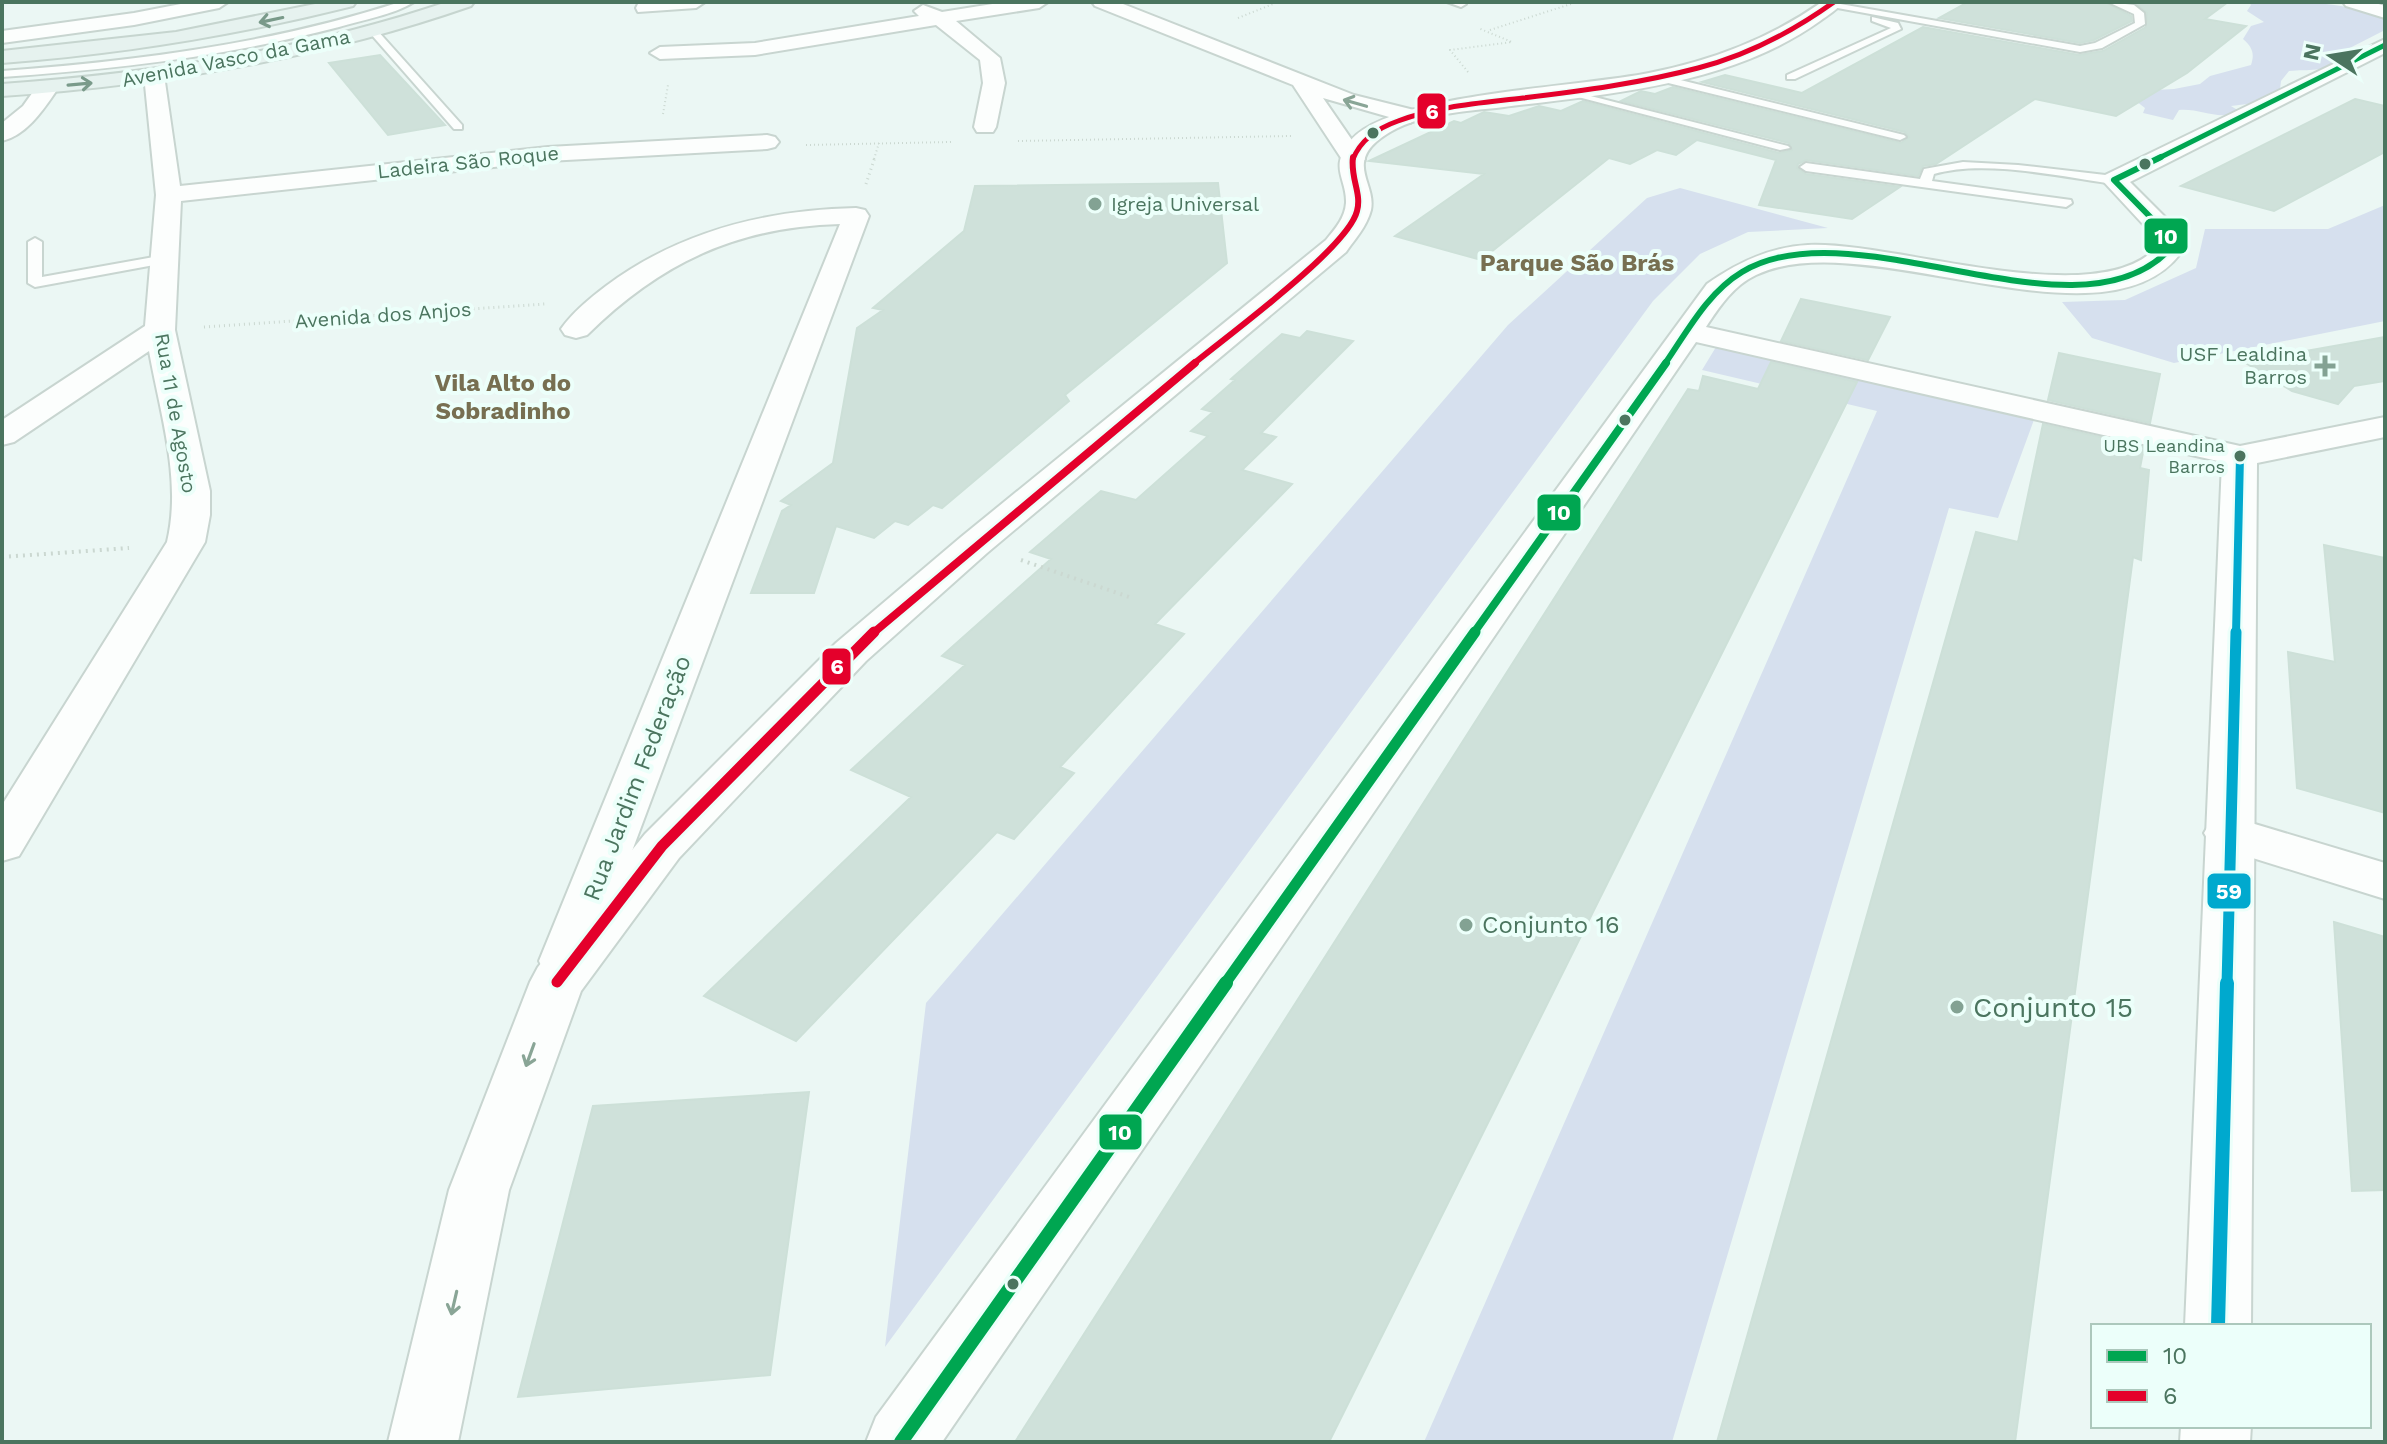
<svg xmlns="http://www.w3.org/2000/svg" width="2387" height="1444" viewBox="0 0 2387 1444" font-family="'Work Sans',sans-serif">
	<rect width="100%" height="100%" fill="#ebf7f4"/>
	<path fill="#d6e0ee" d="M2249,2C2291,2 2350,0 2385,20V30L2340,53V59C2324,73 2309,69 2289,71L2281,81L2280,89L2255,103L2231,106L2239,111C2220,122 2201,108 2179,110L2173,120L2143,113L2145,108L2132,98L2137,91L2174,89L2200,84L2210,76L2251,65C2255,53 2252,47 2243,39L2251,26L2264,22L2247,11L2251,5Z
		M1680,188L1828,228L1748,232L1700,254L1653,301L885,1347L926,1003L1508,325L1647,198Z
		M2385,205V321L2174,363L2092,338L2062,302L2125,300L2196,268L2205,229H2328Z
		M1716,347L2035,417L1998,518L1949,508L1672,1442H1424L1877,411L1702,370Z"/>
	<path fill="#cfe1da" stroke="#cde0d8" stroke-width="2" d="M1968,2H2105L2131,16L2132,21L2094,40L2080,43L1939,18Z
		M2134,2H2228L2205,19L2246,26L2187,73L2116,116L2035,99L1936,164L1923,166L1918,176L1806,160L1798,164L1797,168L1806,174L1900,187L1852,219L1759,205L1776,160L1697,140L1676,155L1657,150L1630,164L1609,158L1481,260L1395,236L1484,174L1369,161L1454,121L1461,123L1484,112L1509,116L1539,106L1561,111L1583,101L1779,153L1792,150L1789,143L1621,101L1641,91L1655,94L1673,87L1901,143L1909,137L1905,132L1702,82L1725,75L1802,93L1923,27L2079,55L2103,51L2146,27L2147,13Z
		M380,55L445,125L388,135L329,63Z
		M2355,99L2385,106V152L2274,211L2181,186Z
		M1218,183L1227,263L1065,395L1069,401L942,508L933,505L908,525L895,521L874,538L836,526L814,593H751L782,511L791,505L781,501L833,463L857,328L883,310L873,308L964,231L975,186Z
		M1801,299L1890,317L1868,360L1781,341Z
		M1307,331L1353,341L1261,433L1276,437L1242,470L1292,484L1155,624L1184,634L1060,767L1074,773L1014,839L997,832L796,1041L704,996L911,797L851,770L965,665L942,656L1051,559L1030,552L1101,491L1136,500L1208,436L1191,431L1213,412L1202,409L1235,380L1231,379L1282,334L1300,338Z
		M2385,337V381L2354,386L2338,404L2292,391L2244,362Z
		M2059,353L2160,374L2150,423L2048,400Z
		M1771,362L1857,382L1329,1442H1015L1688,389L1699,391L1703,376L1758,389Z
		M2043,424L2144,447L2140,468L2149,470L2141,560L2133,557L2015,1442H1717L1976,532L2018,542Z
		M2324,545L2385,558V813L2297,788L2288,652L2335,662Z
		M2334,922L2385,937V1190L2352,1191Z
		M809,1092L770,1375L518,1397L593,1106Z"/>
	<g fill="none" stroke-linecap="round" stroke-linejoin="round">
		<g stroke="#c8d5d0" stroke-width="4">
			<path id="service" d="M400,2H414C393,15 362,20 339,27C229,56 116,69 2,77V71C137,61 270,44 400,2Z
				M1447,2H1464L1466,4L1461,7Z
				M1829,2L2080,46L2095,43L2135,23L2134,14L2108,2L2134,5L2144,13L2145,24L2102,48L2080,52L1832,7Z
				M1872,17L1898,23L1901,29L1795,79H1787V75L1891,28L1872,21Z
				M370,29H376L462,125V129H454L370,33Z
				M1656,74L1904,135L1906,137L1900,140L1652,79L1651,77Z
				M1563,89L1788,146L1790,148L1780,150L1563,93Z
				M1963,162L2018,165L2114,176L2120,180L2114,184C2062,177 1984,159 1934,174L1932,181L2071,200L2072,203L2066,207L1806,171L1800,167L1806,163L1920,179L1924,169Z
				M35,238L42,242V277L165,255L172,259L165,263L35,287L28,283V242Z"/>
		</g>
		<g stroke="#c8d5d0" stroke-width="4">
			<path id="minor" d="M191,2H228L219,8L134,25L2,43V31L134,13Z
				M645,2H705L696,8L638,12L636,8L638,4Z
				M1005,2H1048L1039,8L956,21L1000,58L1005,83L996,127L993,132H977L974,127L983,83L980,60L936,25L755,55L660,59L650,53L660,47L755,43L919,16L914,11L923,5L942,12Z
				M1092,2H1118L1354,95L1418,111L1421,116L1410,123L1323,98L1365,159L1361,164H1345L1293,85L1095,6Z
				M154,69L164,75L180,186L548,147L767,135L775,137L779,142L775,147L767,149L548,161L181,201L175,330L210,491V515L205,542L19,856L2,861V805L167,542C182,480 160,413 149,351L14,442L2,445V420L145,326L156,195L144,75Z
				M48,81L59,87C45,107 28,135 2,141V123L23,106L40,82Z
				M856,208L865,210L869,216L591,961L584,976L565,982L546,976L539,961L840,224C736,227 660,263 587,335L576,338L565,335L561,329C572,313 590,298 606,286C680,231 765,210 856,208Z
				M2228,816L2385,863V899L2211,845L2204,833L2211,821Z"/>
		</g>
		<g stroke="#c8d5d0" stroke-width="4">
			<path id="tertiary" d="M1822,2H1843C1837,10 1828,15 1820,21C1731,85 1609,94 1504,107C1463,112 1409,113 1376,142C1349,166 1376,185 1371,210C1367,226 1355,239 1346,252L987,553L866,661L679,858L581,991L509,1190L458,1442H388L449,1190L530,982L538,967L645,834L836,643L961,537L1326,240C1335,229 1345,218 1346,203C1347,178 1328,168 1351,140C1391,93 1583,87 1649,73C1713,60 1769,39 1822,2Z
				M2343,2H2372L2385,6V18L2346,6Z
				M2385,39V53L2130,182L2174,226L2183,250C2108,358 1865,223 1756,275C1733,286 1720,306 1706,327L2240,446L2385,417V437L2257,463L2251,1326H2185L2222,462L1696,342L942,1442H866L876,1417L1707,284C1738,262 1770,247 1808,245C1894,241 2093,312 2155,249L2152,234L2102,180L2105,175Z
				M2181,1426H2251L2250,1442H2180Z"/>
		</g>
		<g stroke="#c6d5cf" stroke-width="4">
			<path id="primary" d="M325,2H356L353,6C238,35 121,54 2,63V51L176,32Z
				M447,2H474L471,6C319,59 163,85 2,96V84C154,73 302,51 447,2Z"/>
		</g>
		<path stroke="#cbd8d1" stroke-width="2" stroke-dasharray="1 3" stroke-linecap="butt" d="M1238,18L1278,2
			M1490,30L1577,2
			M1468,72L1450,50L1512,42L1478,28
			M663,114L668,85
			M1018,141L1291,136
			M806,145L952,142
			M874,159L879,143"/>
		<path stroke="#cbd8d1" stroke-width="3" stroke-dasharray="1 4" stroke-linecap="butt" d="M866,184L875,157
			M204,327L545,304"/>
		<path stroke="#cbd8d1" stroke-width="4" stroke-dasharray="2 5" stroke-linecap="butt" d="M2,557L129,548
			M1021,560L1132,598"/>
		<use href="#service" fill="#fcfefd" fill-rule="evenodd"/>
		<use href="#minor" fill="#fcfefd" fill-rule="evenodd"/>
		<use href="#tertiary" fill="#fcfefd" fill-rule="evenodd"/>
		<use href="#primary" fill="#e6f2ef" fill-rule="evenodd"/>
		<g stroke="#ecfffa" stroke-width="8">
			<path id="bus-1-far4" d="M2157,159L2385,45"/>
		</g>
		<g stroke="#ecfffa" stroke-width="10">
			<path id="bus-1-far3" d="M1664,365C1687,332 1707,293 1742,272C1854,204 2076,347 2169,250L2165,232L2114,180L2161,157"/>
		</g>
		<g stroke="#ecfffa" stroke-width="13">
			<path id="bus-1-far2" d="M1473,634L1666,363"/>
		</g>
		<g stroke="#ecfffa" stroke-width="17">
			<path id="bus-1-far1" d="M1224,985L1475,632"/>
		</g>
		<g stroke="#ecfffa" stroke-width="20">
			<path id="bus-1" d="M901,1442L1226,983"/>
		</g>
		<g stroke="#ecfffa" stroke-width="8">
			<path id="bus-2-far3" d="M1353,159C1361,139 1378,128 1398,121C1437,106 1482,103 1523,98C1582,91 1641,83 1698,68C1749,55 1792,32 1834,2"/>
		</g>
		<g stroke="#ecfffa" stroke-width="10">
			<path id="bus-2-far2" d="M1192,365C1227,336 1348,248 1357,211C1362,193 1350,178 1353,157"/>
		</g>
		<g stroke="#ecfffa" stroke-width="13">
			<path id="bus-2-far1" d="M872,634L1195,363"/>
		</g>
		<g stroke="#ecfffa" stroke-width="17">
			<path id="bus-2" d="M557,982L662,846L874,632"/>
		</g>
		<g stroke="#ecfffa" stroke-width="13">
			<path id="bus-3-far2" d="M2236,634L2240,456"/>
		</g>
		<g stroke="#ecfffa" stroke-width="17">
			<path id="bus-3-far1" d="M2227,985L2236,632"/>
		</g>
		<g stroke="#ecfffa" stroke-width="20">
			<path id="bus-3" d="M2218,1326L2227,983"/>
		</g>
		<use href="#bus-1-far4" stroke="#00a651" stroke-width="5"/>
		<use href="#bus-1-far3" stroke="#00a651" stroke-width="6"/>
		<use href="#bus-1-far2" stroke="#00a651" stroke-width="8"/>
		<use href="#bus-1-far1" stroke="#00a651" stroke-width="11"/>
		<use href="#bus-1" stroke="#00a651" stroke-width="14"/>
		<use href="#bus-2-far3" stroke="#e4002b" stroke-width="5"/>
		<use href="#bus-2-far2" stroke="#e4002b" stroke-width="6"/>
		<use href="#bus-2-far1" stroke="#e4002b" stroke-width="8"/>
		<use href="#bus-2" stroke="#e4002b" stroke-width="11"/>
		<use href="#bus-3-far2" stroke="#00a9ce" stroke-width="8"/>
		<use href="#bus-3-far1" stroke="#00a9ce" stroke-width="11"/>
		<use href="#bus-3" stroke="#00a9ce" stroke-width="14"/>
	</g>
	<defs><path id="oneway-shaft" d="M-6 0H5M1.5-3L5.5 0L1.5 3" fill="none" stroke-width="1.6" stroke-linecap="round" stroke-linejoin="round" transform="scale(2)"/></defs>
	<g stroke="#7a9a8a">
		<use href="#oneway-shaft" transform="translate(271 20) rotate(168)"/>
		<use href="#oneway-shaft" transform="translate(80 84) rotate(-5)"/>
	</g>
	<g stroke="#89a596">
		<use href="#oneway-shaft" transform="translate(1355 103) rotate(-164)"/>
		<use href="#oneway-shaft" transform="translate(530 1055) rotate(110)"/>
		<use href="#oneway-shaft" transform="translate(454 1303) rotate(103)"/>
	</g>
	<g fill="#4b755f" stroke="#ecfffa" stroke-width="3">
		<circle cx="1373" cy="133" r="7"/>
		<circle cx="2145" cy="164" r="7"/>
		<circle cx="1625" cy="420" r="7"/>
		<circle cx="2240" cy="456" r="7"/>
		<circle cx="1013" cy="1284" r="7"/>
	</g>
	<g fill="#83a293" stroke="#ecfffa" stroke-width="3">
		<circle cx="1095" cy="204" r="8"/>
		<path d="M2321 354h8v8h8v8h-8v8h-8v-8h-8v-8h8z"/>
		<circle cx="1466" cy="925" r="8"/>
		<circle cx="1957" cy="1007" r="8"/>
	</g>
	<g text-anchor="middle" stroke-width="8" stroke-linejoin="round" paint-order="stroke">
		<g font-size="18" fill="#4b755f" stroke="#ecfffa" text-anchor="end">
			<text x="2225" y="452">UBS Leandina<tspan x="2225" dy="21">Barros</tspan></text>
		</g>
		<g font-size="20" fill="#4b755f" stroke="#ecfffa">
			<text transform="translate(236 58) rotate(-11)" y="7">Avenida Vasco da Gama</text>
			<text transform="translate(468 162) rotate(-6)" y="7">Ladeira São Roque</text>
			<text transform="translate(383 315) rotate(-4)" y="7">Avenida dos Anjos</text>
			<text transform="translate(176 413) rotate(80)" y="7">Rua 11 de Agosto</text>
		</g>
		<g font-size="20" fill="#4b755f" stroke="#ecfffa" text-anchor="start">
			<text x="1111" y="211">Igreja Universal</text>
			<text x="2307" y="361" text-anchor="end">USF Lealdina<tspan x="2307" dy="23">Barros</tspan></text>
		</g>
		<g font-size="24" font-weight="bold" fill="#776f51" stroke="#ecfffa">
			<text x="1577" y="271">Parque São Brás</text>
			<text x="503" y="391">Vila Alto do<tspan x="503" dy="28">Sobradinho</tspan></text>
		</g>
		<g font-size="24" fill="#4b755f" stroke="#ecfffa">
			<text transform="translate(637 778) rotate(-69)" y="8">Rua Jardim Federação</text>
		</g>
		<g font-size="24" fill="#4b755f" stroke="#ecfffa" text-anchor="start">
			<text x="1482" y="933">Conjunto 16</text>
		</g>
		<g font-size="28" fill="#4b755f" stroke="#ecfffa" text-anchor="start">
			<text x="1973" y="1017">Conjunto 15</text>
		</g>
	</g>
	<g stroke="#ecfffa" stroke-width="3">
		<rect x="1416" y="92" width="31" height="38" rx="8" fill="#e4002b"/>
		<rect x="2143" y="217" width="46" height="38" rx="8" fill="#00a651"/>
		<rect x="1536" y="493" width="46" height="39" rx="8" fill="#00a651"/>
		<rect x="821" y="647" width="31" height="39" rx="8" fill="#e4002b"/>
		<rect x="2206" y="872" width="46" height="38" rx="8" fill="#00a9ce"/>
		<rect x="1098" y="1113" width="45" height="38" rx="8" fill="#00a651"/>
	</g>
	<g font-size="22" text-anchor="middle" font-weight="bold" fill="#fff">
		<text x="1432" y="119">6</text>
		<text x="2166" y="244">10</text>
		<text x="1559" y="520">10</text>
		<text x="837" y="674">6</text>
		<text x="2229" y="899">59</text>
		<text x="1120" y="1140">10</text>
	</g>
	<rect width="2387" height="1444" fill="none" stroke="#4b755f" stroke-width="8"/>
	<rect x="2091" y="1324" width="280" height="104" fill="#ecfffa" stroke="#acc8bc" stroke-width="2"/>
	<rect x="2107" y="1350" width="40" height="12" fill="#00a651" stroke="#acc8bc" stroke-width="2"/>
	<text x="2163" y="1364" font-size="24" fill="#4b755f">10</text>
	<rect x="2107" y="1390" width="40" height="12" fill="#e4002b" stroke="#acc8bc" stroke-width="2"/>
	<text x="2163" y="1404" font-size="24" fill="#4b755f">6</text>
	<g transform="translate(2331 56) rotate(282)" stroke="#ecfffa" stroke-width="6" paint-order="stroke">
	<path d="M0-6L14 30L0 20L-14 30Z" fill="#4b755f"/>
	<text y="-12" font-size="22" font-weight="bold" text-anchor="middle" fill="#4b755f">N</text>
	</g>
</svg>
